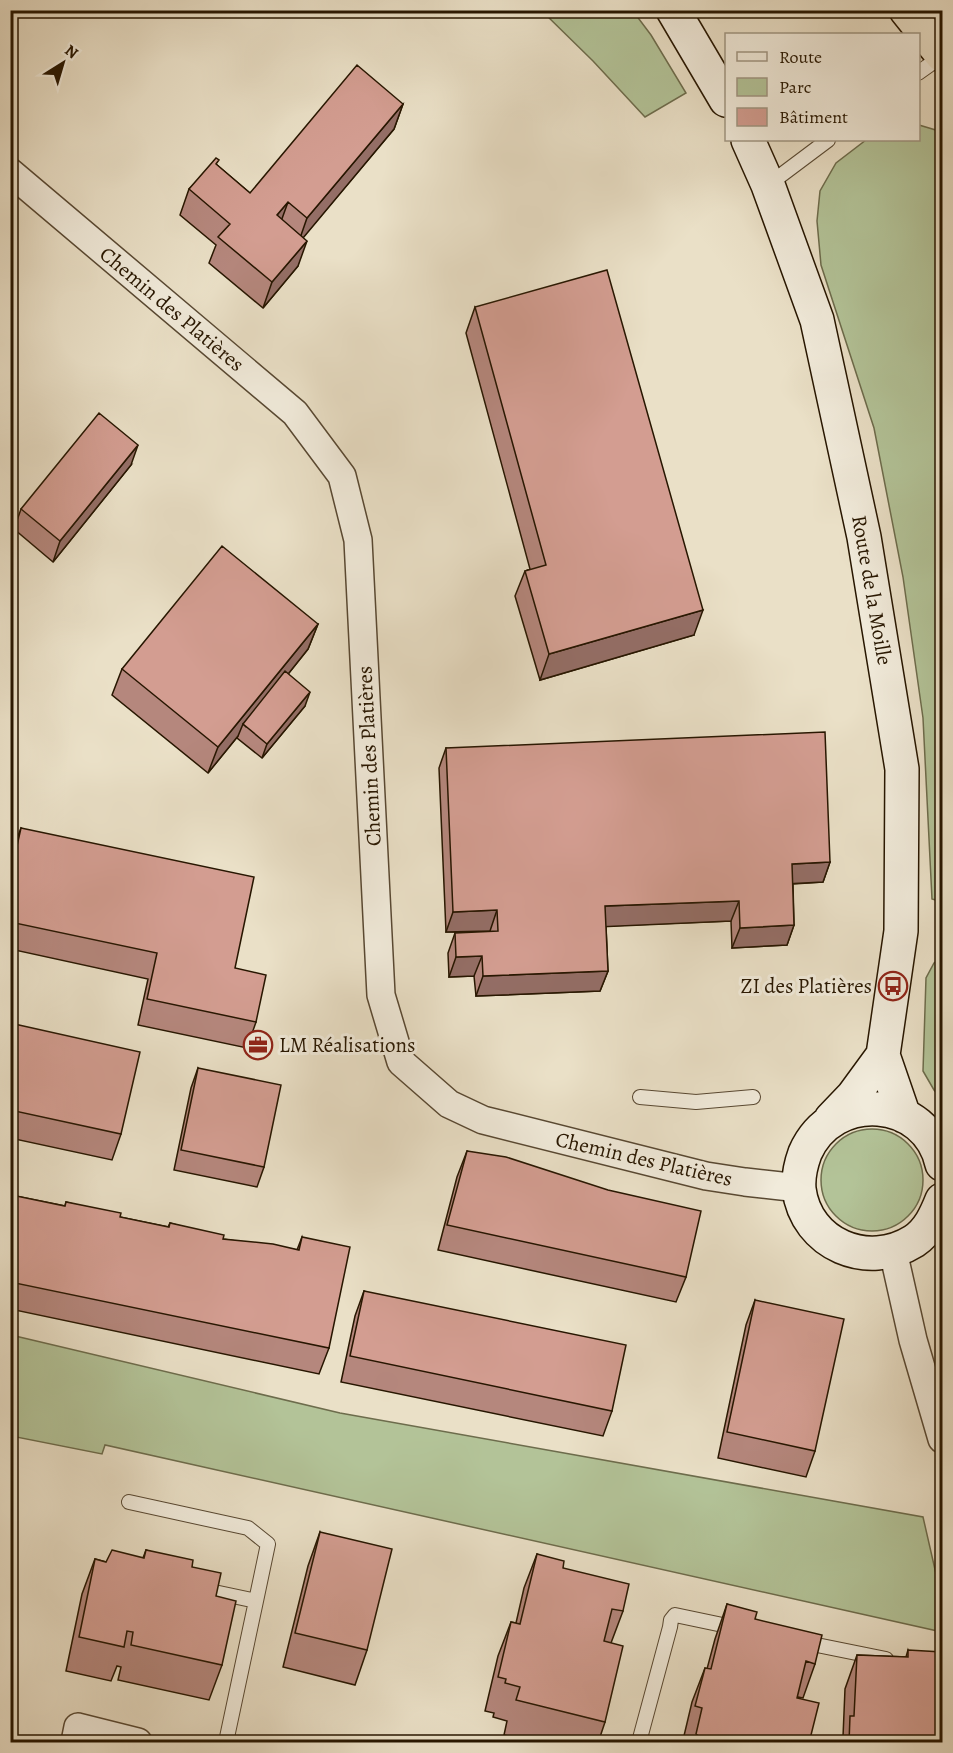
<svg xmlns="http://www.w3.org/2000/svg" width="953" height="1753" viewBox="0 0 953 1753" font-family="Alegreya,serif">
	<rect width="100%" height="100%" fill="#eae0c7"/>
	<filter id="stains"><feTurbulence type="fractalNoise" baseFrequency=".00333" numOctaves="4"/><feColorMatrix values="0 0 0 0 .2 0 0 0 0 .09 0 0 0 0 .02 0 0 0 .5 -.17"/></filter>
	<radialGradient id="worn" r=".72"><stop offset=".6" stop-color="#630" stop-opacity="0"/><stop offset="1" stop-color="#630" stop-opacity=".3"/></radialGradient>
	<path fill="#b3c398" stroke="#6d6c4c" stroke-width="1.5" d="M542,11H633L651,35L686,93L645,117L593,61Z
		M919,125L939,131L942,133V902L932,899L923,718L903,577L874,428L821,265L817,221L820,191L836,163L866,140H918Z
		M942,957V1099L934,1090L923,1071L926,978L934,963Z
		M821 1180a51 51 0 1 1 102 0a51 51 0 1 1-102 0Z
		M11,1335L340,1413L923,1517L942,1600V1632L105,1445L102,1454L11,1436Z"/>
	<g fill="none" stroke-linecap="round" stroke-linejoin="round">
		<g stroke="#584832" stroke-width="16">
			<path id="lane" d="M918,73L942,56
				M768,185L828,140
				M640,1097L696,1102L753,1097
				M129,1502L248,1528L268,1544L256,1601
				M200,1589L256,1601L226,1742
				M802,1642L886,1659
				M639,1742L670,1627L671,1620L675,1615L737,1628"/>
		</g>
		<g stroke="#584832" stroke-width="30">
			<path id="street" d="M10,172L295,413L342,476L358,540L381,995L401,1062L449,1104L483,1120L706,1176L745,1182L799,1188
				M893,1251L913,1340L942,1439
				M75,1742L78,1727L138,1742"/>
		</g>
		<g stroke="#271600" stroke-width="36">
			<path id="secondary" d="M673,10L726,100
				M748,140L768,185L817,320L864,537L902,769L901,931L883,1055L904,1116
				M831,1119L853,1096L883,1055
				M942,1164C927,1096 833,1089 805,1153C801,1164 798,1177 799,1189C806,1245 868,1270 914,1241C929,1231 936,1215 942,1200"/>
		</g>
		<g stroke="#271600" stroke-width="36">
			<path id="highway" d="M906,10L942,55"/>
		</g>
		<use href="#lane" stroke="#f1ebdb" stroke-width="14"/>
		<use href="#street" stroke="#f1ebdb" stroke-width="27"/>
		<use href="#secondary" stroke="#f1ebdb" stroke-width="33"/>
		<use href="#highway" stroke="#eae0c7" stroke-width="33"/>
	</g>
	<path fill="#b5877d" stroke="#271600" stroke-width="1.5" d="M403,104L394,129L303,237L298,266L263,308L209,263L216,245L180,215L189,189L217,165L250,193Z
		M475,307L694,635L540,680L515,596L525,571L530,569L466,333Z
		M131,465L53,562L14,529L21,509Z
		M318,624L308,649L288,674L305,706L262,758L237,738L238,736L208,773L112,695L122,669Z
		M446,748L830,862L823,882L793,884L794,925L787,945L732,948L731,921L606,926L608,971L600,991L476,996L474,976L449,977L448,953L455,933L490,931L446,932L439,768Z
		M21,828L235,968L256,1022L247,1048L138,1025L148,979L10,949V858Z
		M10,1023L121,1134L112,1160L10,1138Z
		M198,1068L264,1167L257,1187L174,1170L191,1088Z
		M467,1151L686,1277L676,1302L438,1250L457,1177Z
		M10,1190L16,1196L65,1206L66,1202L120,1217L168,1227L170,1223L223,1239L297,1250L302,1237L329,1348L319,1374L10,1309Z
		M364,1291L612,1411L603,1436L341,1382L355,1316Z
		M755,1300L815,1451L806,1477L718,1458L746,1325Z
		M320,1532L367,1650L355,1685L283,1667L308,1566Z
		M146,1550L192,1567L216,1596L222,1665L209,1700L118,1680L121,1667L117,1666L111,1681L66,1671L82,1594L95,1559L106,1562L143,1558Z
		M537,1554L563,1568L623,1611L611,1643L605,1722L598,1743H537L504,1735L507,1721L493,1717L494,1713L485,1711L498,1656L511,1622L516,1623L524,1588Z
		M727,1604L755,1619L815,1664L803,1698L798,1697L809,1743H690V1742L683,1740L692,1702L705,1668L707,1669L715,1639Z
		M908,1650L942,1743H841L843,1737L845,1689L857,1655L906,1657Z"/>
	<path fill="#946e66" stroke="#271600" stroke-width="1.5" d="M403,104L394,129L298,244L307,218Z
		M288,202L279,227L277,215Z
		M307,241L298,266L263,308L272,282Z
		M138,445L131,465L53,562L60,541Z
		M703,610L694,635L540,680L549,654Z
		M318,624L308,649L246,727L243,724L238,736L208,773L218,747Z
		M310,692L305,706L262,758L267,744Z
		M830,862L823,882L785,884L792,864Z
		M739,901L731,921L598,927L605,906Z
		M497,910L490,931L446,932L453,912Z
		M794,925L787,945L732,948L740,928Z
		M482,956L474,976L449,977L456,957Z
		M608,971L600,991L476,996L483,976Z"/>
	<path fill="#d39d91" stroke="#271600" stroke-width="1.5" d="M357,65L403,104L307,218L288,202L277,215L307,241L272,282L218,237L230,224L189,189L216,158L219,160L216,164L250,193Z
		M607,270L703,610L549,654L525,571L546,565L475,307Z
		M99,413L138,445L60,541L21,509Z
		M222,546L318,624L218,747L122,669Z
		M285,671L310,692L267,744L243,724Z
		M825,732L830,862L792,864L794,925L740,928L739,901L605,906L608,971L483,976L482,956L456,957L455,933L498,931L497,910L453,912L446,748Z
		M21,828L254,877L235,968L266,975L256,1022L147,999L157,953L10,922V877Z
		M10,1023L140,1052L121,1134L10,1110Z
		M198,1068L281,1085L264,1167L181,1150Z
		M467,1151L506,1157L608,1190L701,1211L686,1277L447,1225Z
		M10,1190L17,1191L16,1196L65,1206L66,1202L121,1213L120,1217L169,1227L170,1223L224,1235L223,1239L273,1244L299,1250L302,1237L350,1247L329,1348L10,1282Z
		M364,1291L626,1345L612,1411L350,1356Z
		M755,1300L844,1319L815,1451L727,1432Z
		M320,1532L392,1549L367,1650L295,1633Z
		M112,1550L144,1558L146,1550L193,1560L192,1567L221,1573L216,1596L236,1601L222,1665L131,1645L133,1632L127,1631L124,1647L79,1637L95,1559L106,1562Z
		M537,1554L564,1561L563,1568L629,1584L623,1611L612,1609L604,1641L623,1646L605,1722L516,1700L520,1687L505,1683L506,1679L498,1677L511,1622L520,1624Z
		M727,1604L757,1612L755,1619L822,1635L815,1664L806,1661L797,1698L819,1703L809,1743H699L700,1737L696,1734L702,1708L695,1706L705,1668L711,1669Z
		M908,1650L942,1652V1743H849L850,1716H854L857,1655L908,1657Z"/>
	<defs>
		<g id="bus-ring" transform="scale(1.5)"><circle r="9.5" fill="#f1ebdb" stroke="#8f2418" stroke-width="1.5"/><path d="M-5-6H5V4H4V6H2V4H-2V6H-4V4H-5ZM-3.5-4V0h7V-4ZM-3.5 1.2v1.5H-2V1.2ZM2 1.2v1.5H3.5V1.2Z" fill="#8f2418"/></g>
		<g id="office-ring" transform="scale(1.5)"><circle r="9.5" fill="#f1ebdb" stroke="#8f2418" stroke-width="1.5"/><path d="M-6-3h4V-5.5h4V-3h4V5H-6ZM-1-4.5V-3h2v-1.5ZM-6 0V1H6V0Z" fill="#8f2418"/></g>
	</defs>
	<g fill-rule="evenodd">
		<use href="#bus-ring" x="893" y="986"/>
		<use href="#office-ring" x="258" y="1045"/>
	</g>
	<g text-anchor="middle" stroke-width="6" stroke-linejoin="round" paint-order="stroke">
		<g font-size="21" fill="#271600" stroke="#f1ebdb">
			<text transform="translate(172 309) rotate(40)" y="7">Chemin des Platières</text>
			<text transform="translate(872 590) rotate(80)" y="7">Route de la Moille</text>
			<text transform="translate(369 756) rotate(-93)" y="7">Chemin des Platières</text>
			<text transform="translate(644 1159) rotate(13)" y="7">Chemin des Platières</text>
		</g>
		<g font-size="21" fill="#271600" stroke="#f1ebdb" text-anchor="end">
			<text x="872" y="993">ZI des Platières</text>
			<text x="279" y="1052" text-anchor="start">LM Réalisations</text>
		</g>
	</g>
	<rect width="953" height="1753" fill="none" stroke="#eae0c7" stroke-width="36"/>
	<rect x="12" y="12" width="929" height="1729" fill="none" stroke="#271600" stroke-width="3"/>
	<rect x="18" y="18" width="917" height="1717" fill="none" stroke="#271600" stroke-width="1.5"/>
	<rect x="725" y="33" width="195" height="108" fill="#f1ebdb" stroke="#a09683" stroke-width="1.5"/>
	<rect x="737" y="52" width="30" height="9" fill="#f1ebdb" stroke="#a09683" stroke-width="1.5"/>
	<text x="779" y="63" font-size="18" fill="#271600">Route</text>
	<rect x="737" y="78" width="30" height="18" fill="#b3c398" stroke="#a09683" stroke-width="1.5"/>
	<text x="779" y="93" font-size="18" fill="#271600">Parc</text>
	<rect x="737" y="108" width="30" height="18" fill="#d39d91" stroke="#a09683" stroke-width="1.5"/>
	<text x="779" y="123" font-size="18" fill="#271600">Bâtiment</text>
	<g transform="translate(63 63) rotate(37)" stroke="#f1ebdb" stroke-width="4.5" paint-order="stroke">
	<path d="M0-4.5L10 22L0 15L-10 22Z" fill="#271600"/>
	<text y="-9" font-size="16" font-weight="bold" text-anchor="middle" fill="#271600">N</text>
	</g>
	<rect width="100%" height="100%" filter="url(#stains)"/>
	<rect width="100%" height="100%" fill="url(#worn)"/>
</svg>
